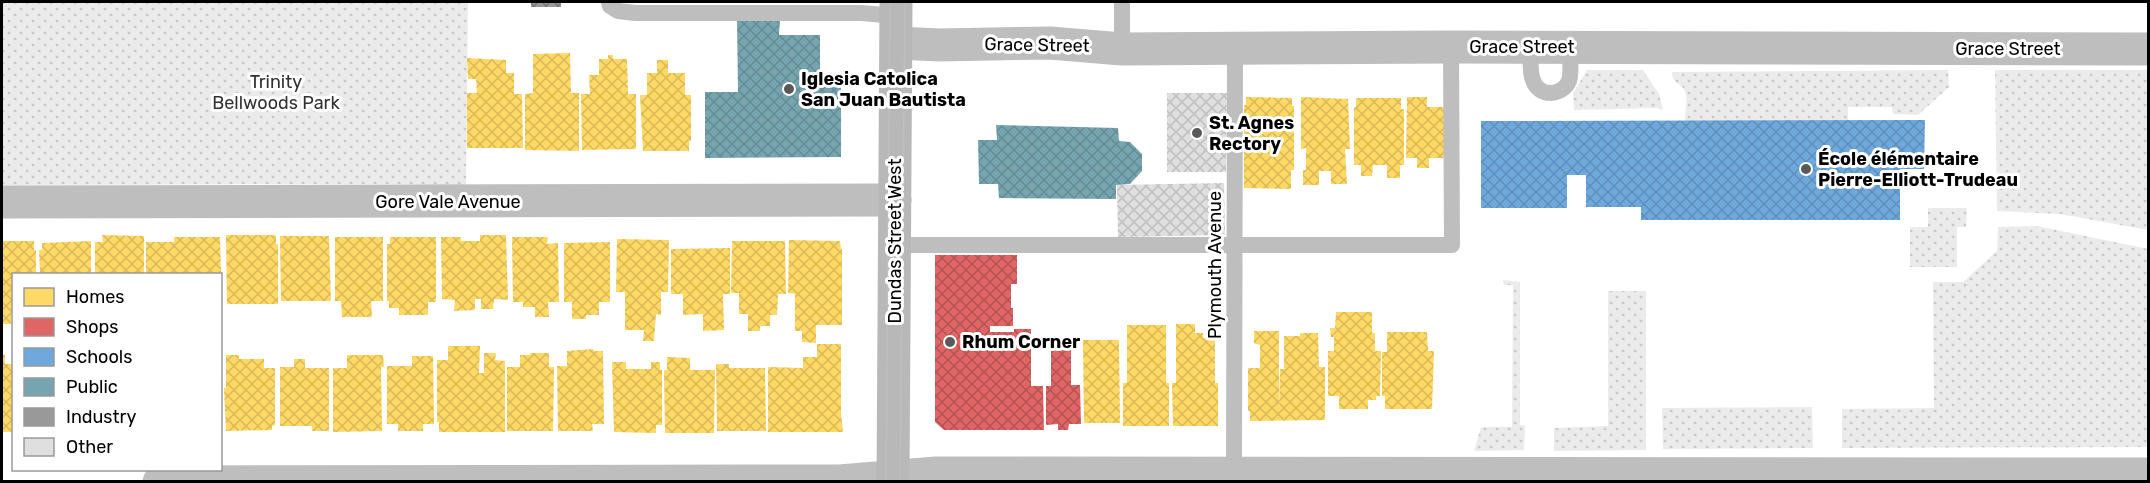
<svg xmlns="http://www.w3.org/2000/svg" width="2150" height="483" viewBox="0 0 2150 483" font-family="Rubik,sans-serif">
	<defs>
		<pattern id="grass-dots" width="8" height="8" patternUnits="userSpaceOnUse" patternTransform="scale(1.5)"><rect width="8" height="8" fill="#ebebeb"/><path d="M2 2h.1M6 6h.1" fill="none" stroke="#c8c8c8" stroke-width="1.8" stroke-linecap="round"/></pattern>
		<pattern id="homes-cross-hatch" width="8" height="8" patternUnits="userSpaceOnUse" patternTransform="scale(1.5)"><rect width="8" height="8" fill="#ffd966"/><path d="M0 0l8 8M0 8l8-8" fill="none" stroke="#d9b857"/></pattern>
		<pattern id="shops-cross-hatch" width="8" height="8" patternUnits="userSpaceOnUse" patternTransform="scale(1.5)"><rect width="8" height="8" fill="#e06666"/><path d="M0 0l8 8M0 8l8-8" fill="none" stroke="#b35252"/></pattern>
		<pattern id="schools-cross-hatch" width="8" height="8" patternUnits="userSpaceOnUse" patternTransform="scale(1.5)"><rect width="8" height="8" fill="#6fa8dc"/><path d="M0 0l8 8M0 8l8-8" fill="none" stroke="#5e8fbb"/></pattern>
		<pattern id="public-cross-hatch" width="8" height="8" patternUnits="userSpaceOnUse" patternTransform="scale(1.5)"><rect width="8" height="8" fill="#76a5af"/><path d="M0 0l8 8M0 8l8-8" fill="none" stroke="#648c95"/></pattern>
		<pattern id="industry-cross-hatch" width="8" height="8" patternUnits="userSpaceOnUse" patternTransform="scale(1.5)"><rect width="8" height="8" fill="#999"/><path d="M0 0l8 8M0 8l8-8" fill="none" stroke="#7a7a7a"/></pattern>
		<pattern id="building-cross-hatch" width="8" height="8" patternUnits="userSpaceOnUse" patternTransform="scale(1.5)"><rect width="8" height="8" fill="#dfdfdf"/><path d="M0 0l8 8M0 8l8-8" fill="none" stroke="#bebebe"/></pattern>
	</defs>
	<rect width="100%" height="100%" fill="#fff"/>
	<path fill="url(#grass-dots)" d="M2,2H468L466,186L395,184L2,185Z
		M1587,70H1643L1659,94L1663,110L1655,108L1574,110L1573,93Z
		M1948,70L1949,87L1918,115L1893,114L1892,107H1848V121H1685C1685,112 1688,99 1685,91C1681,82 1673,85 1672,72Z
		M1995,70H2148V230L2060,214L1997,211Z
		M1928,208H1967L1966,227H1957V267H1910V227H1928Z
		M2037,226L2148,249V447L1842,448V409L1934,408L1933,282H1963L1997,251L1998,227Z
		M1503,280L1520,282V425L1525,426L1524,450L1474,451L1481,427H1512L1513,285H1504Z
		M1608,291H1646V450L1554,451V428L1608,426Z
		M1812,407L1813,448L1663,449L1662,408Z"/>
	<path fill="url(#homes-cross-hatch)" d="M570,53L571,93H579V151L525,150V94L533,93V54Z
		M608,55H613V59H627L628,94H636V149L582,150L581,94H590L589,75H599V59H608Z
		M467,58L506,60V73H514V94H522L523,148H467V93H477L476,79H468Z
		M657,60H668V73H685V95H691V141H689V151H643L640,95H647V73H657Z
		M1246,97L1292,98V106H1294V170H1291V189L1244,188V105H1246Z
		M1301,97L1348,99L1350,149H1345L1347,184H1331V171H1319V185H1303V170H1306V148L1301,149Z
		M1407,97H1427V107H1444V158H1429V168H1417V158H1406Z
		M1356,98H1401V109H1404V165H1400V178H1387V165H1373L1372,176H1361V165H1354V108L1356,107Z
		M102,235L144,236V274H95V242H103Z
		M226,235H276V244H278V304H227Z
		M480,235H506L508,300L494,299L493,309H481V299H475V310L454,311L455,300L442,299L441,237H461V241H480Z
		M280,236H329L331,301H281Z
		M174,237H220L221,274H146V242H174Z
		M335,237H383V301H371L372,317H342L341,301H335Z
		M390,237H436V302H428V315H399V308H389V301H387V244H390Z
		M512,237H548L547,244L558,243L559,302H548L549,317H535V307H523V302H513Z
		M617,239L669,240L668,292H661V315L656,314L654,341H643L644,330H625V292H616Z
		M789,240L840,241L841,249H842V325H816V343L802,342V331H795V294L788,293Z
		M2,241H34V251L36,250V274H14V312H11V324H2Z
		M91,241V274H40L39,250H42V243Z
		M732,241H785L786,294H778L777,315H770V326H760V331H748V314H739V293H731Z
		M610,242V302H599V315H586V319H572V302H564V243Z
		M730,248V294H723L724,330L703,331V314L683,315V294H671V249Z
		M1336,312H1372V333H1375V351H1381L1380,396H1376V400H1368V409H1339V396H1328V351H1334V337H1331L1330,328H1335Z
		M1176,324H1195V333H1203V338H1215V383H1218V426H1173L1172,383H1176Z
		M1127,325H1166V383H1169V426H1123V383H1127Z
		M1254,331H1279V410L1280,369H1284V336H1300V333H1318L1319,367H1325V420L1250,421V411H1248V368H1260V345L1254,343Z
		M1387,332H1427L1428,351H1434L1432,409H1385V396H1382V352H1387Z
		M1083,340H1119L1120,423H1084Z
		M817,344H841V414L843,432H768V367L803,368V357H817Z
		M448,346H480L479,373H484V353H496L495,360L505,361V432H439V422H437V360H448Z
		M593,349L594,351H603L604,424H592L593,431H558L557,366H567V351Z
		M530,353H549V367H554L553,431H507V367H520V355H530Z
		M2,355H5V364H14V432H2Z
		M226,355H239V359H264V368H275V425L272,426V430L226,431L224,388H226Z
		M347,355H383L384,367H381L382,431L333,432V368H347Z
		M412,356H433L434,424H423V431H398V424H387V366H412Z
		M667,357L690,358V370H715L714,433H665L664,370H667Z
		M294,359H305V368H329V431H312V426H280V367H294Z
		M612,362H626V369H651V362H660V370H662V425H656V433L614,432Z
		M716,364H729V368H765L766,431H717Z"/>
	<path fill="url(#shops-cross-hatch)" d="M935,255H1017V284H1011V308H1013V326H990V332H1014V329H1031V386H1043L1044,430H944L935,422Z
		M1051,343H1071V385H1080L1081,424H1069L1068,430H1058V424L1046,425V386H1051Z"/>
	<path fill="url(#schools-cross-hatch)" d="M1925,120L1924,169H1900V220H1641V207H1586V175H1567V208H1481V121Z"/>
	<path fill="url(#public-cross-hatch)" d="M737,20H780L779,35H820V86H841V157L705,158V92H738Z
		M996,125L1118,128L1119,141L1130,142L1142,154V171L1130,184L1116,185V199L999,198L998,184H979L978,140H997Z"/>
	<path fill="url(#industry-cross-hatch)" d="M531,2H561V7H531Z"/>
	<path fill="url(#building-cross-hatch)" d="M1167,93H1227L1226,172H1167Z
		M1224,183L1225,235L1118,237L1117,185Z"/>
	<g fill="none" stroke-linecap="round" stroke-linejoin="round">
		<path stroke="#bebebe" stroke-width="16" d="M609,2L610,6L618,11L635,13H861L897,16
			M1531,47C1531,57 1529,71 1533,80C1538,97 1562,97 1569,81C1572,71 1570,57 1569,47
			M1122,49V2
			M895,245H1452L1451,47
			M1234,478L1235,48"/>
		<path stroke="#bebebe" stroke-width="33" d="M897,43L939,45L1050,43L1122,49L1451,47L2148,49
			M2,202L895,200
			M159,482L840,481L936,473L2148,474"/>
		<path stroke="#b8b8b8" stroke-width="33" d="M893,482L896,2"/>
		<path stroke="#bebebe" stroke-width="1.5" d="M886,482L890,2
			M900,482L905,2"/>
	</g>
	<g fill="#595959" stroke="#fff" stroke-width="2">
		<circle cx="789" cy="89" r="6"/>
		<circle cx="1197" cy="133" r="6"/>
		<circle cx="1806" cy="169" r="6"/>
		<circle cx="950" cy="342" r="6"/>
	</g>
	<g text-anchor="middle" stroke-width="6" stroke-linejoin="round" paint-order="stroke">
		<g font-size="18" fill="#000" stroke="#fff">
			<text transform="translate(1037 45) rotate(1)" y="6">Grace Street</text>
			<text x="1522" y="53">Grace Street</text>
			<text x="2008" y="55">Grace Street</text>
			<text x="448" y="208">Gore Vale Avenue</text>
			<text transform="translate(895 241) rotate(-90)" y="6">Dundas Street West</text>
			<text transform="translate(1215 265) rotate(-90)" y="6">Plymouth Avenue</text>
		</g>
		<g font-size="18" font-weight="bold" fill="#000" stroke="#fff" text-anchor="start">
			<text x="801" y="85">Iglesia Catolica<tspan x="801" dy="21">San Juan Bautista</tspan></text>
			<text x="1209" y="129">St. Agnes<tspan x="1209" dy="21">Rectory</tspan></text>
			<text x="1818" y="165">École élémentaire<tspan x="1818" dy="21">Pierre-Elliott-Trudeau</tspan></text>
			<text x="962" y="348">Rhum Corner</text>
		</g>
		<g font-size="18" fill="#323232" stroke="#fff">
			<text x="276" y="88">Trinity<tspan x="276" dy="21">Bellwoods Park</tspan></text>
		</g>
	</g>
	<rect width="2150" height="483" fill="none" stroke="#000000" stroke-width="6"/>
	<rect x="12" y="273" width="210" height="198" fill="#ffffff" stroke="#999999" stroke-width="1.5"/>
	<rect x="24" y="288" width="30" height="18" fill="#ffd966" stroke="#999999" stroke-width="1.5"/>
	<text x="66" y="303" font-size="18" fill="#000000">Homes</text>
	<rect x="24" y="318" width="30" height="18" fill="#e06666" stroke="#999999" stroke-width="1.5"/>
	<text x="66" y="333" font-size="18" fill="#000000">Shops</text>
	<rect x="24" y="348" width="30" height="18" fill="#6fa8dc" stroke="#999999" stroke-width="1.5"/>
	<text x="66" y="363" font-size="18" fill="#000000">Schools</text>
	<rect x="24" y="378" width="30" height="18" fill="#76a5af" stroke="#999999" stroke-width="1.5"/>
	<text x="66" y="393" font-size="18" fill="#000000">Public</text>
	<rect x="24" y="408" width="30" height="18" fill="#999999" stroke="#999999" stroke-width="1.5"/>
	<text x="66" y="423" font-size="18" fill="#000000">Industry</text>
	<rect x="24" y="438" width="30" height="18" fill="#dfdfdf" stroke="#999999" stroke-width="1.5"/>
	<text x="66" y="453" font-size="18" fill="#000000">Other</text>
</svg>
